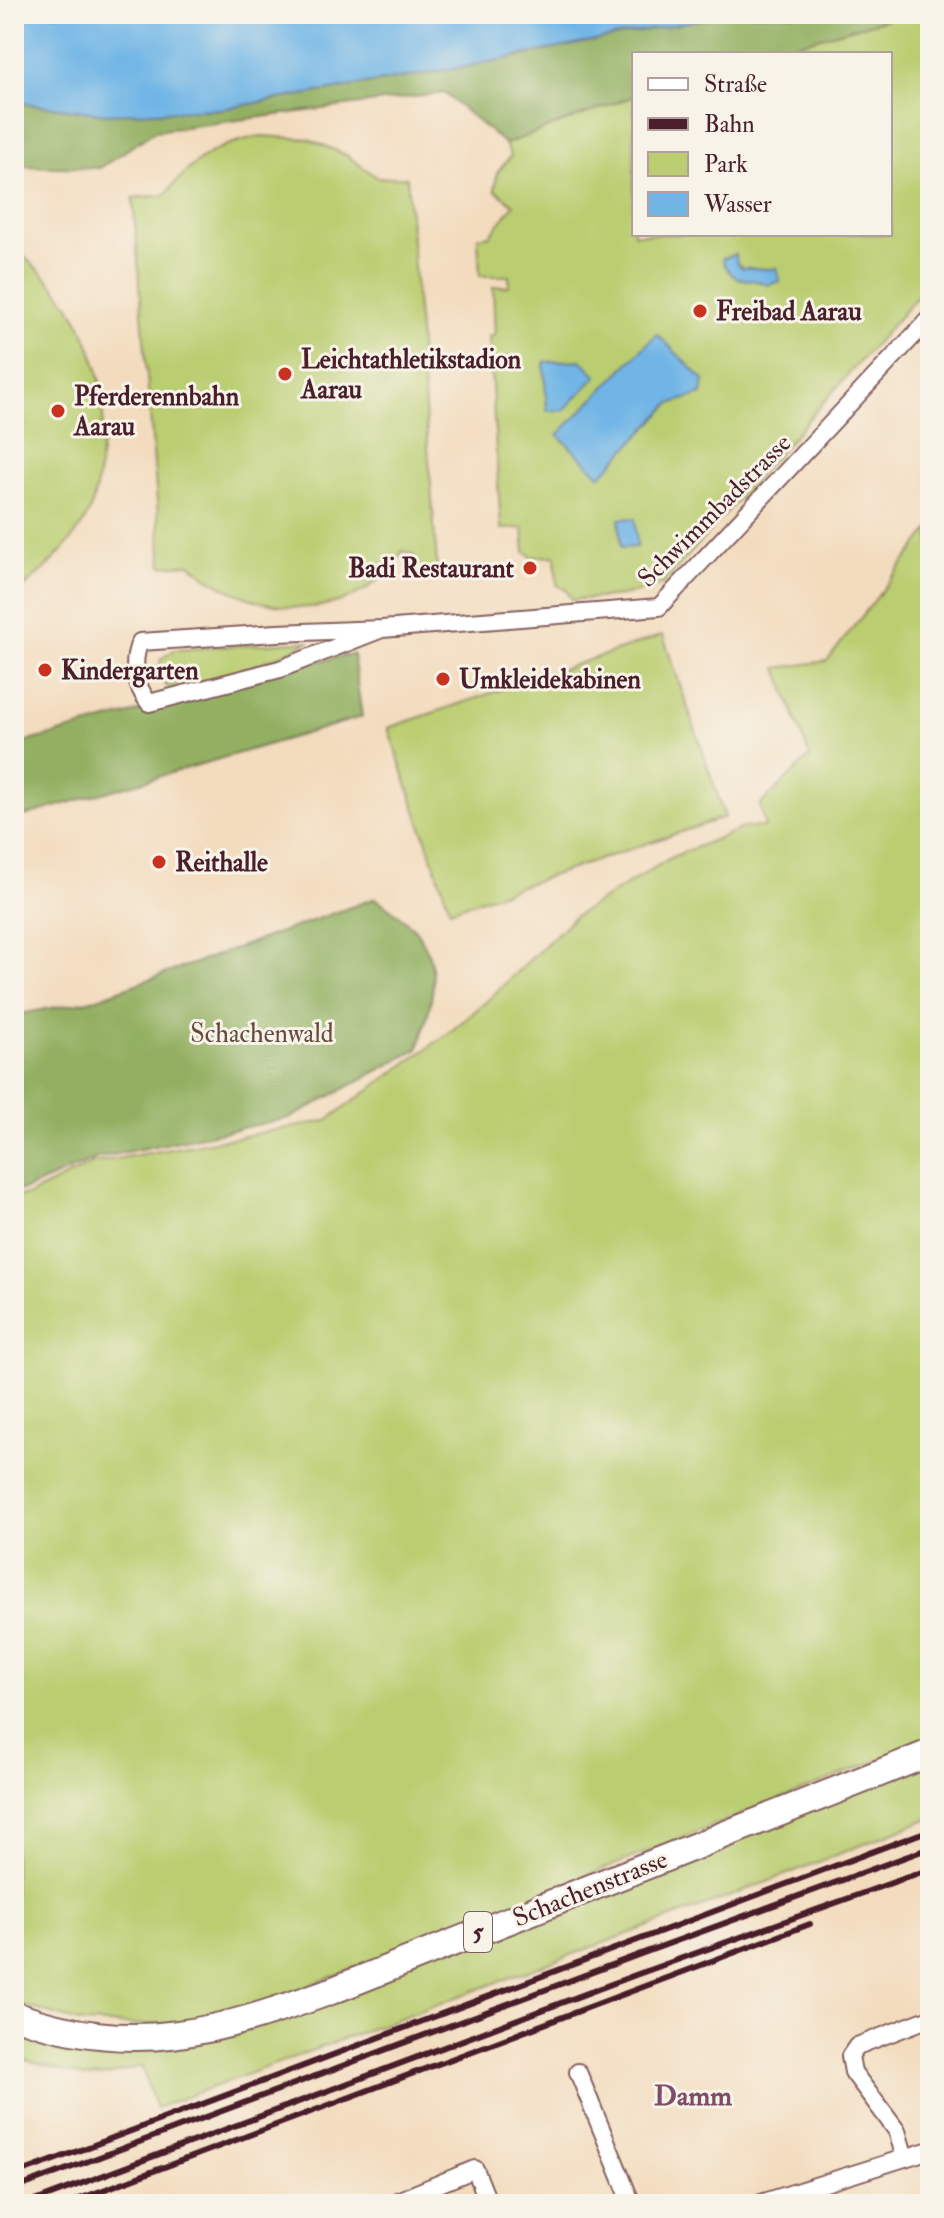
<svg xmlns="http://www.w3.org/2000/svg" width="944" height="2218" viewBox="0 0 944 2218" font-family="'IM FELL Double Pica',serif">
	<rect width="100%" height="100%" fill="#f7f3e8"/>
	<filter id="ink" filterUnits="userSpaceOnUse"><feTurbulence type="fractalNoise" baseFrequency=".0125" numOctaves="2"/><feDisplacementMap in="SourceGraphic" scale="16" xChannelSelector="R" yChannelSelector="G"/><feConvolveMatrix kernelMatrix="1 2 1 2 8 2 1 2 1" color-interpolation-filters="sRGB"/></filter>
	<filter id="wash" filterUnits="userSpaceOnUse"><feTurbulence type="fractalNoise" baseFrequency=".006" numOctaves="4" result="noise"/><feDisplacementMap in="SourceGraphic" scale="32" xChannelSelector="R" yChannelSelector="G"/><feGaussianBlur stdDeviation="1.8" result="paint"/><feColorMatrix in="noise" values="0 0 0 0 0 0 0 0 0 0 0 0 0 0 0 0 0 1.4 0 .05"/><feComposite in="paint" operator="in"/></filter>
	<g filter="url(#wash)">
		<rect width="100%" height="100%" fill="#f3dcbe"/>
		<path fill="#bacd70" stroke="#82764e" stroke-width="2" d="M906,14H930V282L662,585L622,596L572,600L567,591L557,585L555,556L532,557L525,552L523,528L501,529L489,337L495,335L493,287L509,286V276H480L478,237L490,235L514,205L495,190L497,173L511,156L505,144L634,96V234H890V54H758Z
			M261,136L309,139L346,155L378,178L407,177L438,577H415L414,555L403,551C398,557 393,565 388,571C331,629 245,611 190,564L162,566L133,198L165,195C194,159 216,144 261,136Z
			M14,249C84,302 113,373 100,460C98,479 95,503 85,520C67,550 40,573 14,596Z
			M930,529V1740L273,2000L194,2023L136,2025L82,2023L14,2003V1197L29,1195L93,1163L326,1121L450,1032L487,1001L574,917L672,857L743,828L765,827L760,805L810,757L777,668L827,661Z
			M663,635L725,817L450,910L388,728Z
			M310,641C265,664 217,683 167,687L158,673L161,659L174,650Z
			M930,1763V1818L739,1893L156,2108L141,2066L109,2075L86,2077L14,2057V2027C64,2046 113,2050 166,2048Z"/>
		<path fill="#93b062" stroke="#6e6846" stroke-width="2" d="M728,14H906L758,54H634V96L505,144L444,93L155,131L100,168L14,166V102L106,114L221,109L464,67Z
			M353,654L362,717L14,819V745L134,713L280,669Z
			M376,898C388,908 405,918 415,930C446,970 430,1005 418,1049L290,1118L97,1158L27,1189L14,1191V1015L89,1001Z"/>
		<path fill="#70b5e6" stroke="#5d6a88" stroke-width="2" d="M14,14H728L464,67L221,109L106,114L14,102Z
			M735,254L737,263L743,268C756,267 763,271 776,268L780,281L767,285C748,273 735,290 722,259Z
			M657,334L704,380L702,394L670,404L600,476L558,435Z
			M581,360L597,376L564,410L547,411L544,362Z
			M635,518L637,547L621,548L619,519Z"/>
	</g>
	<g filter="url(#ink)">
		<g fill="none" stroke-linecap="round" stroke-linejoin="round">
			<g stroke="#85615e" stroke-width="20">
				<path id="street" d="M382,629L280,669L149,703C135,686 131,662 140,642L277,633L382,629L659,607L930,318
					M578,2072L632,2204
					M905,2158L897,2131L853,2072L850,2056L857,2046L930,2018
					M390,2204L475,2169L489,2204
					M758,2204L930,2150"/>
			</g>
			<g stroke="#85615e" stroke-width="30">
				<path id="primary" d="M14,2015C133,2058 218,2032 331,1991L930,1753"/>
			</g>
			<use href="#street" stroke="#fff" stroke-width="16"/>
			<use href="#primary" stroke="#fff" stroke-width="26"/>
			<path stroke="#4a1f2b" stroke-width="6" d="M14,2175L930,1830
				M14,2189L646,1952L930,1848
				M27,2204L638,1974L930,1869
				M66,2204L810,1924"/>
		</g>
	</g>
	<g fill="#c8321e" stroke="#f7f3e8" stroke-width="3">
		<circle cx="700" cy="311" r="8"/>
		<circle cx="285" cy="374" r="8"/>
		<circle cx="58" cy="411" r="8"/>
		<circle cx="530" cy="568" r="8"/>
		<circle cx="45" cy="670" r="8"/>
		<circle cx="443" cy="679" r="8"/>
		<circle cx="159" cy="862" r="8"/>
	</g>
	<g text-anchor="middle" stroke-width="6" stroke-linejoin="round" paint-order="stroke">
		<rect fill="#f7f3e8" stroke="#7e5f64" stroke-width="2" x="464" y="1912" width="28" height="40" rx="6"/>
		<g font-size="24" font-weight="bold" fill="#4a1f2b">
			<text x="478" y="1940">5</text>
		</g>
		<g font-size="26" font-weight="bold" fill="#4a1f2b" stroke="#f7f3e8" text-anchor="start">
			<text x="716" y="320">Freibad Aarau</text>
			<text x="301" y="368">Leichtathletikstadion<tspan x="301" dy="30">Aarau</tspan></text>
			<text x="74" y="405">Pferderennbahn<tspan x="74" dy="30">Aarau</tspan></text>
			<text x="514" y="577" text-anchor="end">Badi Restaurant</text>
			<text x="61" y="679">Kindergarten</text>
			<text x="459" y="688">Umkleidekabinen</text>
			<text x="175" y="871">Reithalle</text>
		</g>
		<g font-size="26" fill="#4a1f2b" stroke="#f7f3e8">
			<text transform="translate(714 510) rotate(-45)" y="9">Schwimmbadstrasse</text>
			<text transform="translate(590 1888) rotate(-22)" y="9">Schachenstrasse</text>
		</g>
		<g font-size="26" fill="#664a3c" stroke="#f7f3e8">
			<text x="262" y="1042">Schachenwald</text>
		</g>
		<g font-size="28" font-weight="bold" fill="#7d4e67" stroke="#f7f3e8">
			<text x="693" y="2105">Damm</text>
		</g>
	</g>
	<rect width="944" height="2218" fill="none" stroke="#f7f3e8" stroke-width="48"/>
	<rect x="632" y="52" width="260" height="184" fill="#f7f3e8" stroke="#b29e9c" stroke-width="2"/>
	<rect x="648" y="78" width="40" height="12" fill="#ffffff" stroke="#b29e9c" stroke-width="2"/>
	<text x="704" y="92" font-size="24" fill="#4a1f2b">Straße</text>
	<rect x="648" y="118" width="40" height="12" fill="#4a1f2b" stroke="#b29e9c" stroke-width="2"/>
	<text x="704" y="132" font-size="24" fill="#4a1f2b">Bahn</text>
	<rect x="648" y="152" width="40" height="24" fill="#bacd70" stroke="#b29e9c" stroke-width="2"/>
	<text x="704" y="172" font-size="24" fill="#4a1f2b">Park</text>
	<rect x="648" y="192" width="40" height="24" fill="#70b5e6" stroke="#b29e9c" stroke-width="2"/>
	<text x="704" y="212" font-size="24" fill="#4a1f2b">Wasser</text>
</svg>
